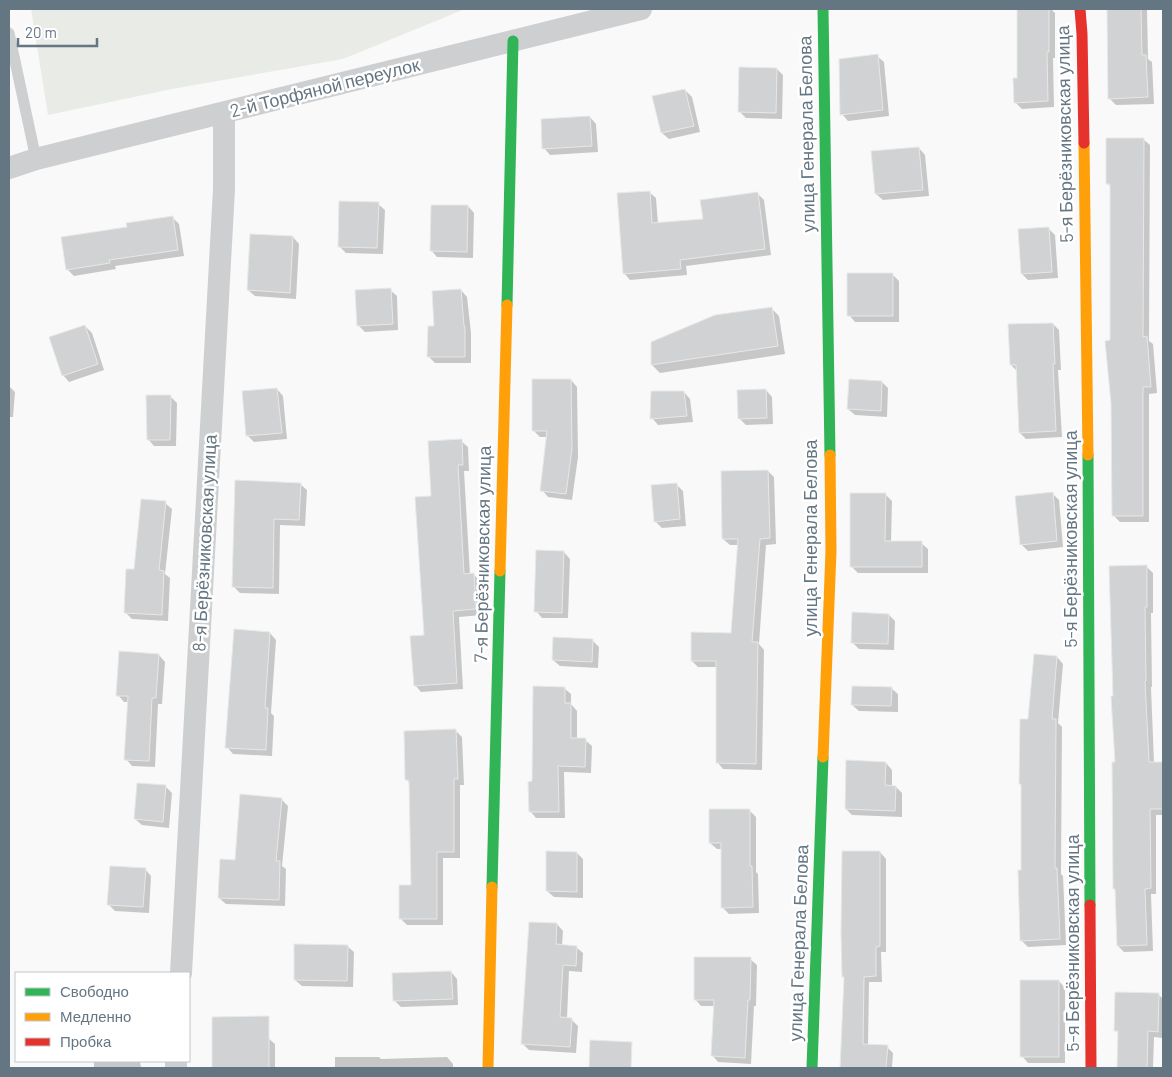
<svg xmlns="http://www.w3.org/2000/svg" width="1172" height="1077" viewBox="0 0 1172 1077" font-family="Barlow,sans-serif">
	<rect width="100%" height="100%" fill="#f9f9f9"/>
	<path fill="#e8ebe6" d="M31,9H465L343,59L172,89L48,115Z"/>
	<path fill="#0003" d="M1018,9H1051L1055,13V58H1053L1054,107L1022,109L1015,102L1019,79Z
		M1108,9H1147L1148,59L1152,62L1154,104L1116,105L1109,98Z
		M877,56L884,62L889,116L848,121L842,114Z
		M777,69L783,75L782,119L746,118L740,112Z
		M685,90L692,97L700,132L669,139L662,133Z
		M590,117L596,124L598,152L550,155L544,148Z
		M1143,139L1150,145L1149,341L1153,344L1157,393L1149,394V522H1120L1114,516L1111,187L1107,183Z
		M919,148L925,155L929,196L883,200L876,194Z
		M649,192L656,198L658,224L704,220L758,194L764,200L771,255L686,266L687,275L630,280L624,273Z
		M378,204L385,210L383,254L346,253L339,246Z
		M468,206L474,213L473,258L437,257L431,250Z
		M172,217L179,224L184,256L115,266L116,269L74,276L67,269L129,228Z
		M1048,228L1055,235L1058,278L1028,280L1022,274Z
		M293,237L299,244L296,299L255,296L248,290Z
		M892,274L899,281V322H855L849,315Z
		M390,290L397,296L398,330L365,332L358,325Z
		M461,290L467,297L471,333V363H435L429,357L436,327Z
		M771,308L779,316L785,354L660,373L652,365L653,343Z
		M1053,324L1059,330L1061,370H1058L1062,437L1026,439L1020,433L1017,371L1011,365Z
		M85,326L92,333L104,370L69,382L63,375Z
		M571,380L577,387L578,457L572,500L548,497L542,490L548,437H540L533,430Z
		M882,382L888,388L887,417L855,415L848,409Z
		M9,386L15,392L13,417H9Z
		M277,389L283,396L287,439L254,442L247,435Z
		M766,390L772,397L773,424L746,425L739,418Z
		M684,392L690,399L693,422L658,425L652,418Z
		M170,396L177,403L176,446H154L148,439Z
		M461,441L468,447L469,471H464L470,575L473,574L480,581L482,615L459,617L463,689L421,692L415,685L425,636L432,497Z
		M768,471L774,477L776,544L766,545L759,644L764,650L762,770L723,769L717,762V667H698L692,661L732,634L739,545H730L723,539Z
		M236,481L300,484L307,490L305,526L280,525L279,594L240,593L234,587Z
		M676,484L683,491L686,526L662,528L655,521Z
		M1052,493L1059,500L1063,547L1028,551L1021,544Z
		M885,494L892,501L891,542L921,543L928,549V573H858L851,566Z
		M165,503L172,509L165,574L170,578L168,621L132,619L126,613L136,571Z
		M564,552L570,559L568,618H542L536,611Z
		M1147,567L1153,573V613H1151L1152,687H1151L1154,763H1163V815H1156V894H1151L1153,951L1124,952L1118,946L1116,890L1114,889L1116,763L1114,697Z
		M889,615L895,621L894,650L859,649L852,642Z
		M270,633L276,640L271,713L274,716L272,756L233,754L227,747Z
		M593,641L599,647L598,668L560,666L553,660Z
		M159,655L165,662L162,704H158L155,767L132,766L126,759L129,702H124L118,695Z
		M1057,657L1063,664L1058,723L1062,727L1061,874L1063,876L1066,945L1028,947L1021,940L1023,786L1020,784Z
		M564,688L571,694V704L577,711V739L585,740L592,746L591,773L564,772L565,818H536L530,811L533,783Z
		M891,688L898,694V712L859,711L852,705Z
		M456,731L462,737L464,785H460V858H443V925H407L400,918L412,886L410,784L407,780Z
		M886,763L892,770V787H896L902,793V817L852,815L846,809Z
		M165,786L172,793L169,828L142,825L135,819Z
		M281,799L288,806L282,866L286,869L285,906L226,904L219,898L236,861Z
		M749,810L756,817V872L758,874L759,913L729,914L722,907V849H717L710,843Z
		M880,852L886,859V952H881L882,982H869L868,1045L887,1047L893,1053L892,1068H841L844,1024Z
		M577,853L583,859V898L554,897L547,891Z
		M145,869L151,876L149,913L115,911L108,904Z
		M557,924L563,931L562,946L576,947L583,953L582,972L569,971L567,1019H571L578,1026L576,1053L529,1050L523,1044Z
		M347,946L354,952L353,987L302,986L295,980Z
		M750,959L757,965L756,1006H754L751,1064L718,1062L712,1055L715,1006H701L695,999Z
		M451,972L457,979L458,1005L401,1007L395,1001Z
		M1059,981L1065,988V1063H1028L1022,1056Z
		M1158,994L1163,999V1038L1154,1037L1153,1068H1118L1119,1034L1116,1030Z
		M268,1038L275,1044V1068H213V1040Z
		M335,1057H379L381,1059L447,1057L453,1064V1068H335Z
		M94,1061H140L141,1068H94Z"/>
	<path fill="#d0d2d3" stroke="#e8e8e8" d="M1017,9H1049V52H1047L1048,101L1014,103L1013,78H1017Z
		M1107,9H1141L1142,55H1146L1148,97L1108,99Z
		M878,54L883,110L840,115L839,59Z
		M739,67L777,68L776,113L738,112Z
		M685,89L694,126L661,133L652,96Z
		M590,116L592,146L542,149L541,119Z
		M1106,138H1144L1143,337L1147,336L1151,387H1143V516H1112L1111,403L1105,341L1110,340V184H1106Z
		M919,147L923,190L875,194L871,151Z
		M650,191L652,223L703,219L700,200L758,192L765,249L680,260L681,269L623,274L617,193Z
		M339,201L379,202L377,248L338,247Z
		M431,205H468L467,252L430,251Z
		M173,216L178,250L109,260L110,263L66,270L61,237L127,227L126,223Z
		M1049,227L1052,272L1021,274L1018,229Z
		M250,234L293,236L290,293L247,290Z
		M847,273H893V316H847Z
		M391,288L393,324L357,326L355,290Z
		M461,289L464,326H465V357H427L428,326H434L432,291Z
		M772,307L778,346L651,365V342L715,315Z
		M1053,323L1055,364H1053L1056,431L1019,433L1016,365H1010L1008,324Z
		M85,325L98,364L62,376L49,337Z
		M532,379H571L572,449L566,494L540,491L547,431H532Z
		M849,379L882,381L881,411L847,409Z
		M277,388L282,433L246,436L242,391Z
		M766,389L767,418L738,419L737,390Z
		M651,391H684L687,416L650,419Z
		M146,395H171L170,440H147Z
		M462,439L463,465H458L464,574L474,573L476,609L453,611L457,683L414,686L410,636L424,635L415,497L431,496L428,441Z
		M768,470L770,538L760,539L752,642H758L756,764L716,763V661H691V632L731,633L738,539H722L721,471Z
		M235,480L301,483L299,520L274,519L273,588L232,587Z
		M677,483L680,519L654,522L651,485Z
		M1053,492L1057,541L1020,545L1015,496Z
		M850,493H886L885,541H922V567H850Z
		M141,499L166,501L159,570L164,571L162,615L124,613L126,569H134Z
		M536,550L564,551L562,613L534,612Z
		M1147,565V607H1145L1146,681H1145L1149,762H1163V809H1150L1151,888L1145,889L1147,945L1117,946L1115,889H1113L1112,762H1115L1111,696H1113L1109,566Z
		M852,612L889,614L888,644L851,643Z
		M234,629L270,632L265,708H268L266,750L225,748Z
		M553,637L593,639L592,662L552,660Z
		M119,651L159,654L156,698H152L149,761L124,760L128,696H116Z
		M1034,654L1057,656L1052,719H1056L1055,868H1057L1060,939L1020,941L1018,870H1021V784H1019L1020,719H1028Z
		M533,686L565,687V703H571V738H586L585,767L558,766L559,812H529L528,782L532,781Z
		M852,686L892,687L891,706L851,705Z
		M456,729L458,779H454V852H437V919H399V885H411L409,780H405L404,731Z
		M846,760L886,762L885,785L896,786L895,811L845,809Z
		M137,783L166,785L163,822L134,819Z
		M240,794L282,798L276,861H280L279,900L218,898L220,859L235,860Z
		M709,809H750V866H752L753,907L721,908V843H709Z
		M546,851L577,852V892L546,891Z
		M842,851H880V946L876,947V976L864,977L863,1044L888,1045L886,1068H840L844,977H842L841,932Z
		M110,866L146,868L143,907L107,905Z
		M529,922L557,923L556,944L577,946L576,966L563,965L560,1017L572,1018L570,1047L521,1044Z
		M294,944L348,945L347,981L294,980Z
		M694,957H751L750,1000H748L745,1058L711,1056L714,1000H694Z
		M451,971L453,999L393,1001L392,973Z
		M1020,980H1059V1057H1020Z
		M1115,992L1159,993L1158,1032L1148,1031L1147,1068H1117L1118,1031H1114Z
		M269,1016V1068H212V1017Z
		M590,1040L632,1042L631,1068H589Z"/>
	<g fill="none" stroke-linecap="round" stroke-linejoin="round">
		<path stroke="#cecfd0" stroke-width="11" d="M9,33L36,159"/>
		<path stroke="#cecfd0" stroke-width="22" d="M9,168L36,159L641,9
			M181,973L224,189V113
			M176,1068V1061"/>
		<path stroke="#30b455" stroke-width="11" d="M823,9L830,455
			M507,305L513,41
			M1088,455L1090,905
			M492,887L500,571
			M812,1068L823,757"/>
		<path stroke="#ff9f0a" stroke-width="11" d="M1084,143L1088,455
			M500,571L507,305
			M823,757L831,551L830,455
			M488,1068L492,887"/>
		<path stroke="#e5322d" stroke-width="11" d="M1080,9L1082,34L1084,143
			M1090,905L1091,1068"/>
	</g>
	<g text-anchor="middle" stroke-width="5" stroke-linejoin="round" paint-order="stroke">
		<g font-size="18" fill="#657683" stroke="#fff">
			<text transform="translate(325 88) rotate(-14)" y="6">2-й Торфяной переулок</text>
			<text transform="translate(807 134) rotate(-91)" y="6">улица Генерала Белова</text>
			<text transform="translate(1065 134) rotate(-91)" y="6">5-я Берёзниковская улица</text>
			<text transform="translate(811 538) rotate(-90)" y="6">улица Генерала Белова</text>
			<text transform="translate(1071 539) rotate(-90)" y="6">5-я Берёзниковская улица</text>
			<text transform="translate(205 543) rotate(-87)" y="6">8-я Берёзниковская улица</text>
			<text transform="translate(483 554) rotate(-89)" y="6">7-я Берёзниковская улица</text>
			<text transform="translate(799 943) rotate(-88)" y="6">улица Генерала Белова</text>
			<text transform="translate(1073 943) rotate(-90)" y="6">5-я Берёзниковская улица</text>
		</g>
	</g>
	<rect width="1172" height="1077" fill="none" stroke="#657683" stroke-width="20"/>
	<rect x="15" y="972" width="175" height="90" fill="#ffffff" stroke="#c1c8cd"/>
	<rect x="25" y="988" width="25" height="8" fill="#30b455" stroke="#c1c8cd"/>
	<text x="60" y="997" font-size="15" fill="#657683">Свободно</text>
	<rect x="25" y="1013" width="25" height="8" fill="#ff9f0a" stroke="#c1c8cd"/>
	<text x="60" y="1022" font-size="15" fill="#657683">Медленно</text>
	<rect x="25" y="1038" width="25" height="8" fill="#e5322d" stroke="#c1c8cd"/>
	<text x="60" y="1047" font-size="15" fill="#657683">Пробка</text>
	<path d="M18 38v8h79v-8" fill="none" stroke="#657683" stroke-width="2.5"/>
	<text x="25" y="38" font-size="15" fill="#657683" stroke="#ffffff" stroke-width="4" paint-order="stroke">20 m</text>
</svg>
